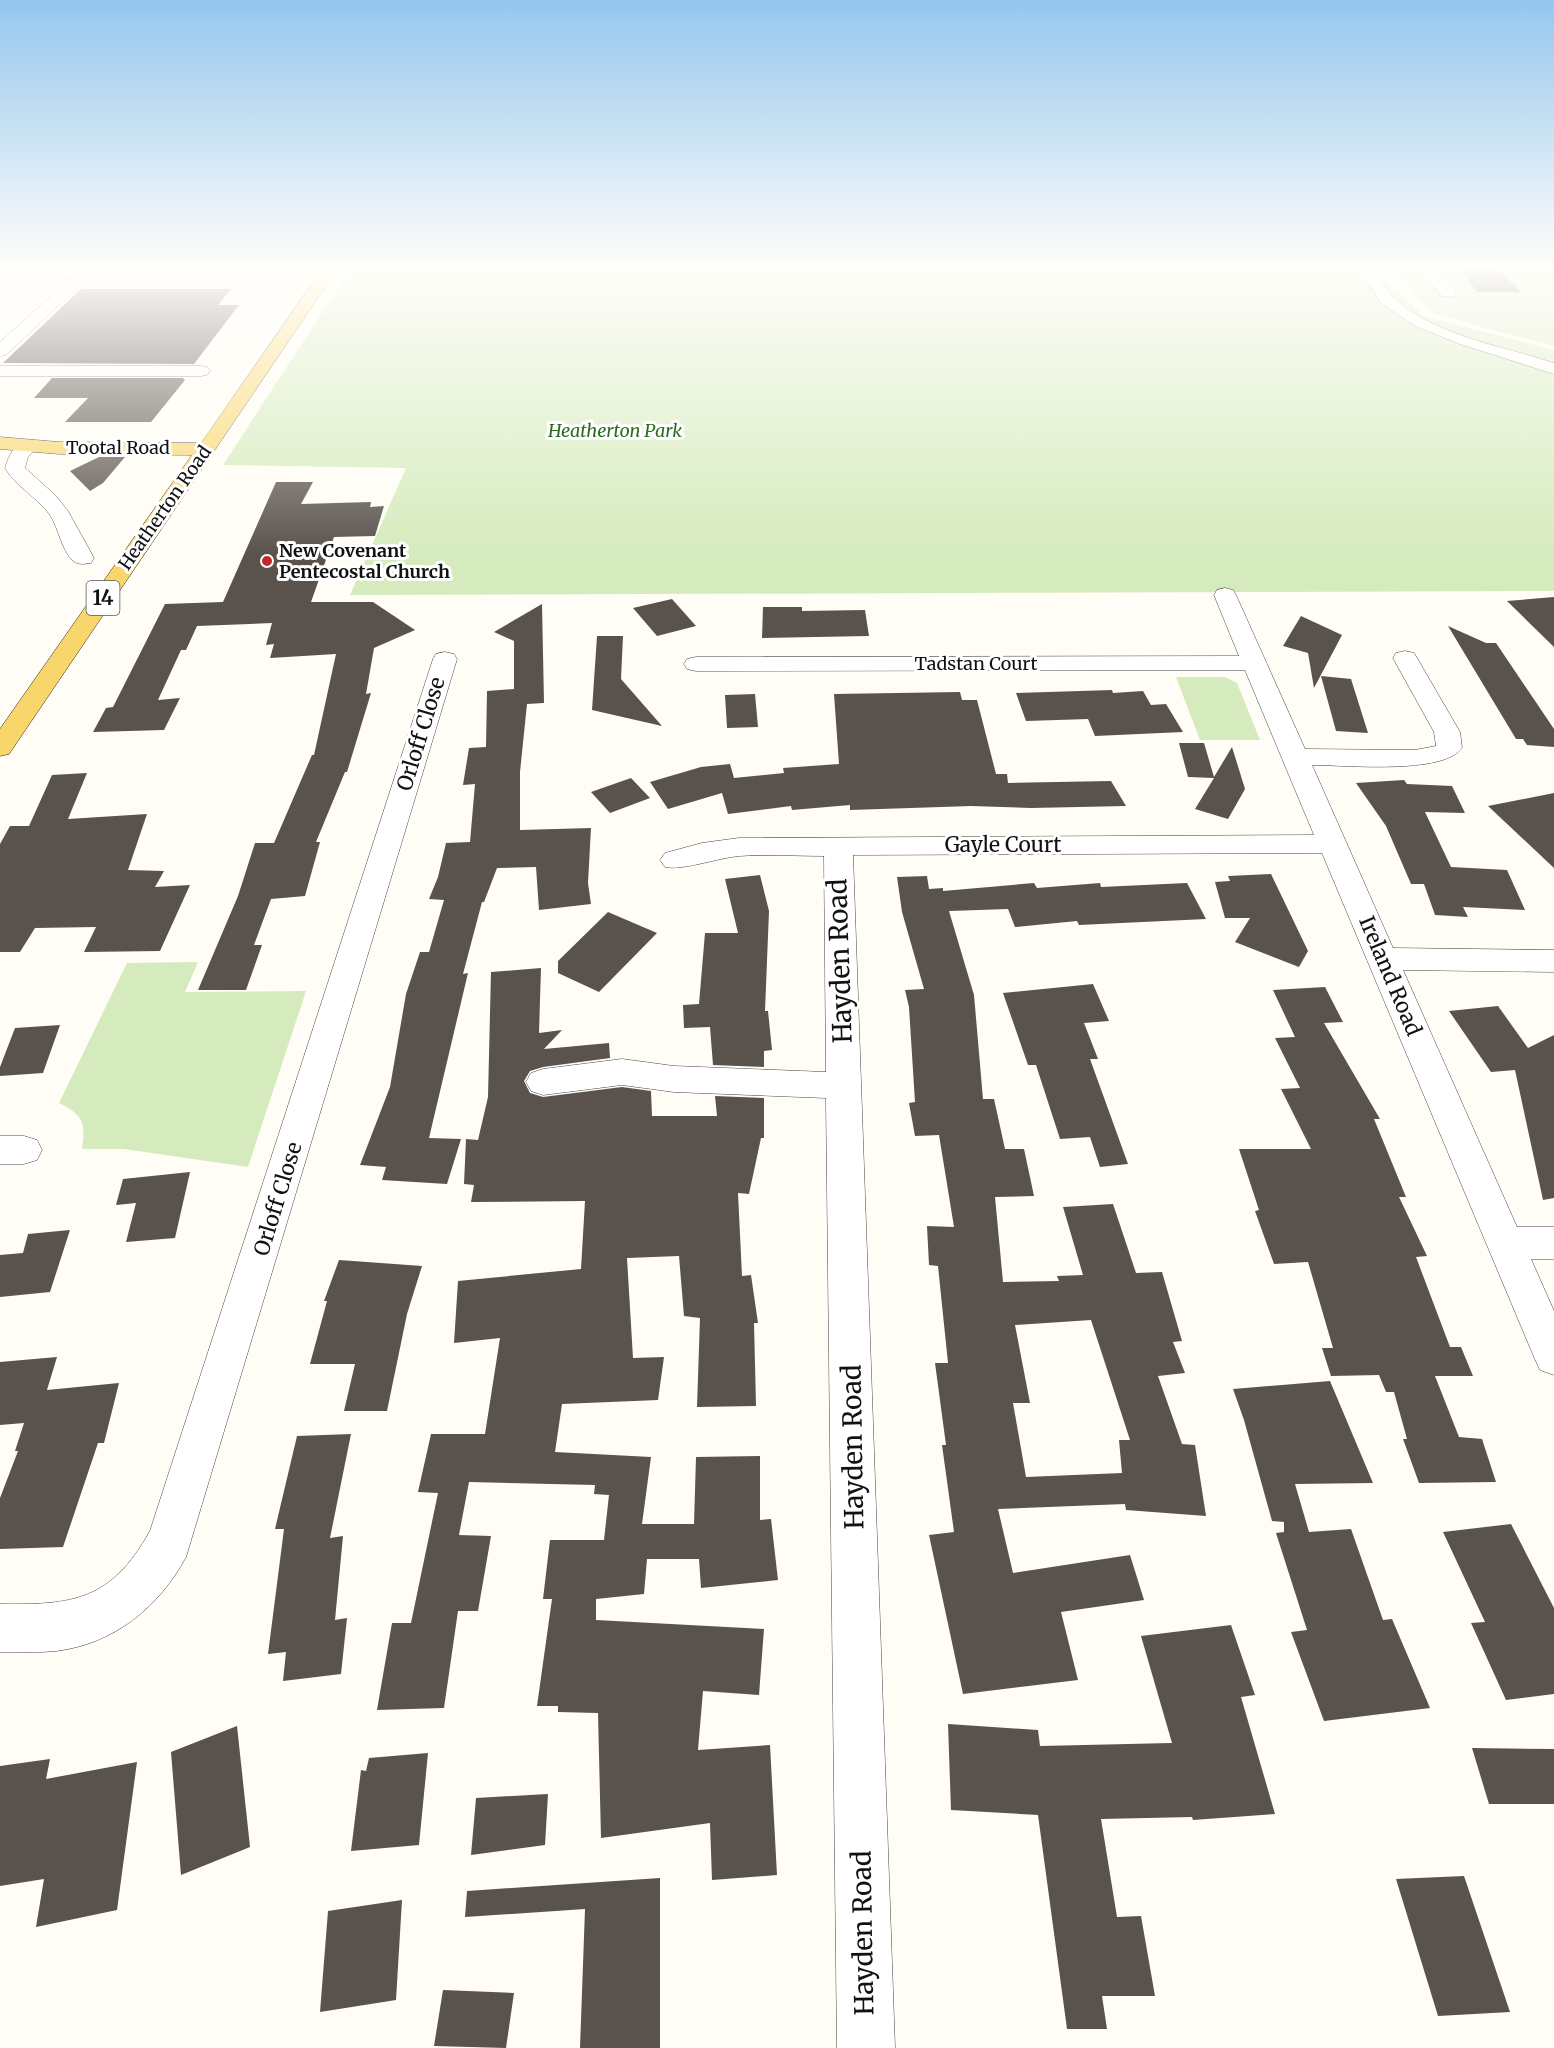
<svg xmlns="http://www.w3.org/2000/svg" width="1554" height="2048" viewBox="0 0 1554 2048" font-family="Merriweather,serif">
	<rect width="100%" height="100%" fill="#fffdf5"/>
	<path fill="#d5ebbd" d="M351,268H1372L1426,317L1554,350V591L350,595L406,468L223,465Z
		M1391,268H1554V346L1434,314Z
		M1176,677H1225L1237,683L1260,740H1200Z
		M198,962L185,992L306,991L248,1167L124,1149H82C86,1122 83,1115 59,1103L127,963Z"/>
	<path fill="#5a524d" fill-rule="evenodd" d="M1459,268H1497L1521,292H1477Z
		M81,289H231L218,305H239L194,364L3,363Z
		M52,378H183L185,380L151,422H65L88,398H34Z
		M99,457H125L103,483L90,491L70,471Z
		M276,482H313L301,504L371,502L370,507L384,506L375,536L334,537L311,602H373L415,630L374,648L366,694L371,693L347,772H345L316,842H320L305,896L271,899L254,945H262L246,990H198L238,896L255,843H274L312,755H314L336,654L270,658L274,644L266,645L272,623L197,626L186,650H181L158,700L180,698L164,730L93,732L106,708L113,707L165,604L223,602Z
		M1554,597V647L1507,601Z
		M672,599L696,626L657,636L633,608Z
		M542,604L544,703L527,704L520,772V830L591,828L588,883L591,904L539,910L536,867L497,868L484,902H482L463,974L468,973L429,1138L461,1139L447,1184L382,1180L386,1167L360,1165L390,1087L406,994L420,952H429L444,900L429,899L438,877L446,843L470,842L475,784L463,785L469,748L486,747L487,691L514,689V641L494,632Z
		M763,607H802V611L865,610L869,636L762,638Z
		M1301,616L1342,635L1314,688L1308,653L1283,646Z
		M1448,626L1486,643H1496L1554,729V747L1527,745L1523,739H1516Z
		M597,636H623L621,679L662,726L592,710Z
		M1321,676L1351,679L1368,733L1336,731Z
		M1112,690L1113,693L1143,691L1151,705L1166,704L1183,732L1095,736L1088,719L1026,721L1016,693Z
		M960,692L962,700H977L996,774H1007L1008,783L1111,781L1126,806L1031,808L971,806L850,810V805L792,810L791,806L728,814L722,793L668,809L650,782L701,767L730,764L734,778L784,773L783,768L839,764L834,694Z
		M755,694L758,727L727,728L725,695Z
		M1179,743H1204L1214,777L1232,747L1245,789L1228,819L1195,809L1214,778L1188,777Z
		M87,773L68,819L147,814L128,870L164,871L155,887L190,885L160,951L84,952L96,927L35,928L20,952H0V844L10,826H29L52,775Z
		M631,778L650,798L610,813L591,792Z
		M1404,780L1407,784L1452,786L1465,813L1425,812L1451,867L1507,870L1525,910L1463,907L1468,917L1435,915L1424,884H1411L1386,826L1356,783Z
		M1554,793V868L1488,806Z
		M1271,874L1308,951L1299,967L1235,942L1250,918H1225L1215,882L1230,881L1228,876Z
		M760,875L769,911L765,1011H768L772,1050L764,1051V1067L713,1065L710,1027L684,1028L683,1005L699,1004L705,933H738L725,879Z
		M927,876L929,889L943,888V891L1034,883L1037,888L1100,883L1101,887L1187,883L1206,919L1079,925L1077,921L1015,927L1008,909L949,911L974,995L983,1099H994L1005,1149H1024L1034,1196L995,1197L1003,1282L1059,1281L1057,1276L1083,1275L1063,1207L1113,1204L1136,1273L1162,1272L1182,1341L1173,1342L1185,1373L1158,1376L1182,1444L1195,1445L1206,1516L1126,1510L1125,1504L998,1509L1013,1573L1130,1555L1144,1600L1061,1612L1078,1680L963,1694L929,1535L954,1532L942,1445H946L935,1363H948L938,1266L929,1265L927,1226L954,1227L939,1135L915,1136L909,1103L915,1102L909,1007L905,990L924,989L902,912L897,877ZM1091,1320L1130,1440H1119L1122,1473L1026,1477L1013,1403H1030L1015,1325Z
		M608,912L657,933L599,992L558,973V961Z
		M541,968L539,1033L562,1030L544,1049L609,1043L610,1058L543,1067L530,1071L524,1081L530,1093L543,1097L622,1087L651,1091L652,1116H717L715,1096L764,1098V1138H761L749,1194L738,1193L742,1276L751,1275L758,1323H754L756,1406L697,1407L700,1318L684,1316L679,1256L627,1258L633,1358L664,1357L658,1400L562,1404L555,1452L651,1457L642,1524H694L696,1457L760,1456V1520L771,1519L778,1580L701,1588L699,1559H647L644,1594L596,1599V1620L764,1629L759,1695L703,1691L698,1750L770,1745L777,1875L712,1880L710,1823L601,1838L598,1713L558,1712V1706H537L552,1599H543L550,1540H604L609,1495L594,1494L595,1485L469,1482L459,1535L491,1536L478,1611H458L444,1708L377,1710L392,1623H411L438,1493L418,1492L431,1434H485L500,1338L454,1343L458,1281L581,1269L585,1201L471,1202L474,1185L464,1184L466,1139L478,1140L488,1097L491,972Z
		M1093,984L1109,1021L1084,1023L1098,1059H1090L1128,1164L1100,1167L1090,1137L1060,1139L1036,1065H1028L1003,993Z
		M1325,987L1343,1022L1324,1023L1380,1119H1374L1406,1197H1399L1427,1256L1416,1257L1450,1347H1461L1473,1376H1435L1459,1437L1482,1439L1496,1482L1419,1483L1403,1439H1407L1394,1392H1386L1379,1375L1331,1376L1322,1348H1333L1308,1262L1274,1264L1255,1211L1259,1210L1239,1149H1311L1281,1089L1300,1088L1275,1038L1295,1037L1273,990Z
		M1498,1006L1528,1048L1554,1035V1198L1543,1200L1515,1070L1491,1072L1449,1011Z
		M60,1025L43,1073L0,1076V1067L15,1028Z
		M190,1172L175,1238L126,1242L136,1203L116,1205L123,1179Z
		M70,1230L50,1292L0,1297V1255L23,1253L28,1234Z
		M339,1260L422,1266L407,1314L387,1411H344L355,1364H310L327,1301H324Z
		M57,1357L47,1390L119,1383L104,1443H98L63,1547L0,1549V1498L18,1451H15L24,1423L0,1425V1362Z
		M1330,1381L1373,1483L1295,1484L1309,1532L1351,1529L1383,1620L1392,1619L1430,1708L1324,1721L1291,1632L1307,1630L1276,1533L1284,1532V1522L1272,1521L1244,1420L1233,1389Z
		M351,1434L330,1538L343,1536L335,1620L347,1618L341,1674L283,1681L286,1652L268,1654L284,1529H275L297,1436Z
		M1511,1524L1554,1608V1694L1506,1700L1471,1623L1485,1622L1443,1532Z
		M1231,1625L1255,1695L1241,1697L1275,1814L1193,1820L1192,1817L1101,1819L1117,1917L1141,1916L1155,1996H1102L1107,2029H1067L1038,1815L951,1810L948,1724L1038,1730L1040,1746L1172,1743L1141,1636Z
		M237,1726L250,1847L181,1875L171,1752Z
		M1472,1748L1554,1749V1804H1489Z
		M428,1753L419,1845L351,1851L361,1770L366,1771L369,1758Z
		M50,1759L46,1779L137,1762L117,1910L36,1927L44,1879L0,1886V1766Z
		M548,1794L545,1845L471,1855L476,1798Z
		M1464,1876L1510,2012L1438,2016L1396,1879Z
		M660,1878V2048H580L585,1909L465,1917L467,1891Z
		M402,1900L396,2000L320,2012L328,1911Z
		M443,1990L514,1993L506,2048L434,2046Z"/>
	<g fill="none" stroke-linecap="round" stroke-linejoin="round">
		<g stroke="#444" stroke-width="1">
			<path id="minor" d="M0,268H251L245,276L240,278H0Z
				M1359,268H1374C1379,278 1384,288 1392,296C1431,335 1503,346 1554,363V374L1460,344L1415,326L1381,303Z
				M1417,268H1433L1454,290L1456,293L1454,296H1442Z
				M72,280L80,285L77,288L6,355L0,356V342L67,282Z
				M0,366H201L207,367L210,371L207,375L201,376H0Z
				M28,440L35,442L38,446L28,457L25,468L55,495L68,511L94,558L91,563C84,564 79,565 73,561C61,549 59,529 50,515C37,497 16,487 5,468C9,455 14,444 28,440Z
				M1225,588L1233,590L1236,595L1305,749L1415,750L1436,746L1434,732L1393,658L1396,653L1405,651L1414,653L1417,658L1460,732L1462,748C1443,775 1345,765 1312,765L1393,948L1554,950V972L1403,970L1517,1227H1554V1259H1531L1554,1311V1375L1540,1370L1534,1357L1322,853L853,855L895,2048H837L826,1098L674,1092L622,1085L543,1095L531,1091L526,1082L531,1073L543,1069L622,1059L674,1066L826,1072L824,856C796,856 767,854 739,856C717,858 682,871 665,867L660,860L665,853L702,843L739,838L1314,835L1245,670L696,671L687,669L684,664L687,659L696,657L1239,656L1214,595L1217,590Z
				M445,652L454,654L457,659L186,1557C159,1607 114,1644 56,1651C37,1653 19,1652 0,1652V1604C73,1605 111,1601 150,1531L433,659L436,654Z
				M0,1136H24L37,1140L42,1150L37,1160L24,1164H0Z"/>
		</g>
		<g stroke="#222" stroke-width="1">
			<path id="major" d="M323,268H338L9,754L0,756V729L192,455L59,454L0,449V437L59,442L201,443Z"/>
		</g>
		<use href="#minor" fill="#fff" fill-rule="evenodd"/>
		<use href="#major" fill="#f9d66b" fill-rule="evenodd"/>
	</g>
	<linearGradient id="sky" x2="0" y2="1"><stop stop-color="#95c6ee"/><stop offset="0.48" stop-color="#fffefa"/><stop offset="1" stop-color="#fffefa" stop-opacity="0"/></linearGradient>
	<rect width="1554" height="555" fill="url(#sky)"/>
	<circle fill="#c4262e" stroke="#fff" stroke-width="2" cx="267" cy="561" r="6"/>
	<g text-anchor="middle" stroke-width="6" stroke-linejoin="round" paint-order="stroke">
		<g font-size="18" font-style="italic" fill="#2f6b1f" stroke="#fff">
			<text x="615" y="437">Heatherton Park</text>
		</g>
		<g font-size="18" fill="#111" stroke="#fff">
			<text x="118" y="454">Tootal Road</text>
			<text transform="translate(165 508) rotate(-55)" y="6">Heatherton Road</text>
			<text x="976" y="670">Tadstan Court</text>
		</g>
		<g font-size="18" font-weight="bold" fill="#111" stroke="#fff" text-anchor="start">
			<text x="279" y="557">New Covenant<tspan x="279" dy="21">Pentecostal Church</tspan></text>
		</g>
		<rect fill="#fff" stroke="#585858" stroke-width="1.5" x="86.5" y="581" width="33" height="34" rx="4.5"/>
		<g font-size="20" font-weight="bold" fill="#111">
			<text x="103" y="605">14</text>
		</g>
		<g font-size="21" fill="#111" stroke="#fff">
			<text transform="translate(421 734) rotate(-73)" y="7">Orloff Close</text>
			<text x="1003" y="852">Gayle Court</text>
			<text transform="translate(1390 976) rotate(67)" y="7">Ireland Road</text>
			<text transform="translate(278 1199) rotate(-73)" y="7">Orloff Close</text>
		</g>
		<g font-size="26" fill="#111" stroke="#fff">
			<text transform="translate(840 961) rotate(-92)" y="9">Hayden Road</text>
			<text transform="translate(853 1447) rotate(-91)" y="9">Hayden Road</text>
			<text transform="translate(863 1933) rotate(-91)" y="9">Hayden Road</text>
		</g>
	</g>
</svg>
